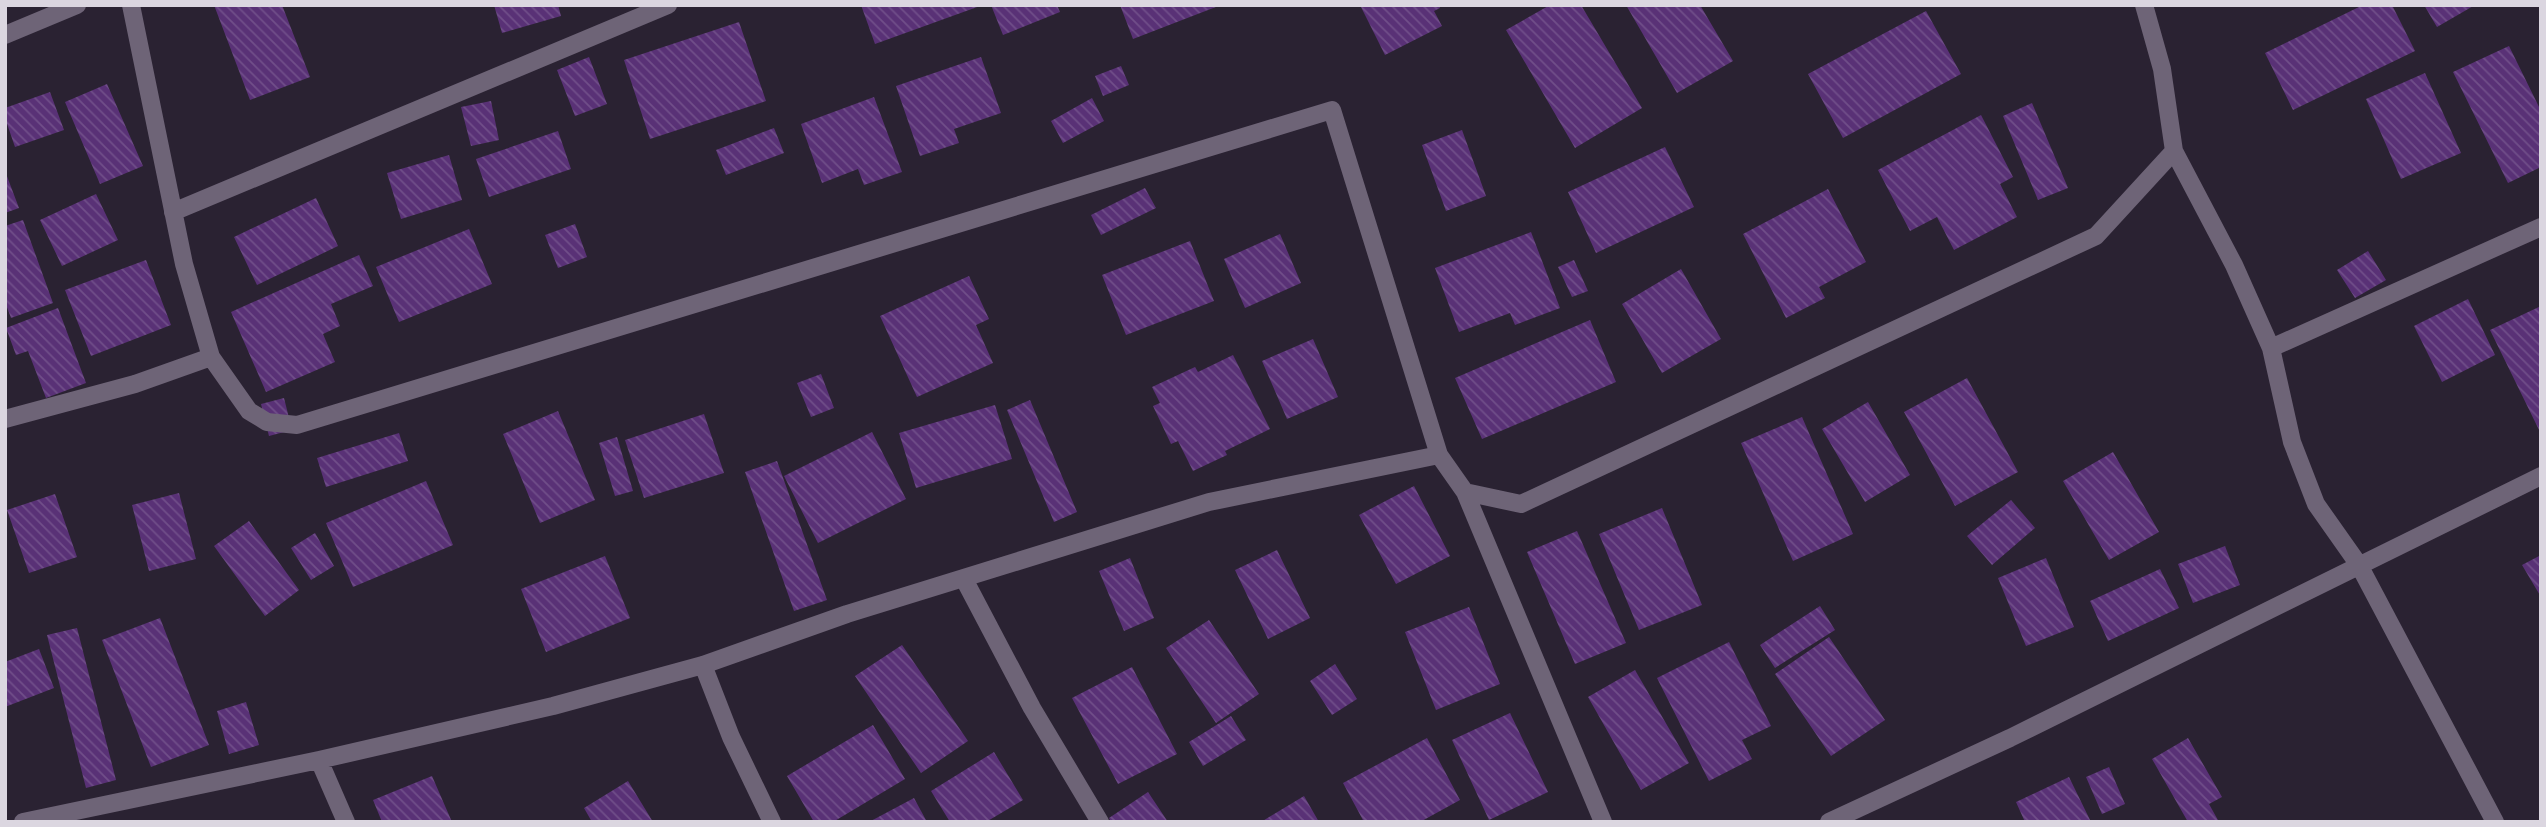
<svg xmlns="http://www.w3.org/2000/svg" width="2546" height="827" viewBox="0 0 2546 827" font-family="'Noto Sans',sans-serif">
	<defs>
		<pattern id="building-back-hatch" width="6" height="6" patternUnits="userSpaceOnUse" patternTransform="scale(1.75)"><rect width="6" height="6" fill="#593176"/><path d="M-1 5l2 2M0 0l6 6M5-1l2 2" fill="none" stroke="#704e89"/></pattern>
	</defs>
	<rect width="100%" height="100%" fill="#2a2232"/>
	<path fill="url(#building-back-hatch)" d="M214,5H282L310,77L250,100Z
		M494,5H558L561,16L502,33Z
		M861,5H980V6L875,44Z
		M991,5H1057L1060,12L1003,35Z
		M1120,5H1221L1133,39Z
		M1360,5H1439L1440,8L1434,11L1442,26L1385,55Z
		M1550,5H1581L1642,108L1575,148L1506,30Z
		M1626,5H1700L1733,61L1677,93Z
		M2363,5H2392L2415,51L2293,110L2265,53Z
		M2424,5H2475L2437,27Z
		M1926,11L1961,74L1843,138L1808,74Z
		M739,22L766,101L650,139L624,60Z
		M2509,46L2541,111V167L2508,183L2453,72Z
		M589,57L607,104L575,116L557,70Z
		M981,57L1001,113L954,129L959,143L920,156L896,86Z
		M1121,66L1129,85L1103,96L1095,76Z
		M2425,73L2461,153L2401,179L2366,99Z
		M107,84L143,166L100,184L65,102Z
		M50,92L64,130L15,147L5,118V108Z
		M874,97L902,172L864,185L858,169L822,183L801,124Z
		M1092,98L1104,121L1063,143L1051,121Z
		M491,101L499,140L471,146L461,107Z
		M2032,103L2068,188L2038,200L2003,116Z
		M1981,115L2013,177L2000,184L2017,217L1954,250L1937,217L1910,231L1878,170Z
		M774,128L784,153L726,175L716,150Z
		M1462,130L1486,196L1446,211L1422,145Z
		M558,131L571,169L489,197L476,159Z
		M1665,147L1694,207L1596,253L1568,192Z
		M449,155L462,200L401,219L387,173Z
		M5,171L19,208L5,213Z
		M1145,188L1156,208L1101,235L1091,215Z
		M1828,189L1866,262L1819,287L1825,298L1786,318L1743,234Z
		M96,194L118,240L62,266L40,220Z
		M316,198L338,246L257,285L234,237Z
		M23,220L53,303L11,318L5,302V226Z
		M575,224L587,257L558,268L545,235Z
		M469,229L492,284L399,322L376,267Z
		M1531,232L1560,308L1515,325L1510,313L1459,332L1435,268Z
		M1280,234L1301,283L1245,308L1224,259Z
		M1190,241L1214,301L1126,335L1102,275Z
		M2368,251L2386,280L2355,298L2337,270Z
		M359,255L373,286L331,304L340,326L323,334L335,362L266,392L231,312Z
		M146,260L171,325L91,356L65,290Z
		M1574,260L1588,291L1572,297L1558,267Z
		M1681,269L1721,339L1662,373L1622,304Z
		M969,276L989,319L976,325L993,363L917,397L880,316Z
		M2468,299L2495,355L2442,382L2414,326Z
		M2541,306V434L2490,330Z
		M58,308L86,383L46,398L28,351L16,355L6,328Z
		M1590,320L1616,382L1482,439L1455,378Z
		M1313,339L1338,397L1287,419L1262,361Z
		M1233,355L1270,429L1225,451L1227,455L1193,471L1178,441L1171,444L1153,406L1160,403L1152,387L1195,367L1198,372Z
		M821,374L834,408L811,417L797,383Z
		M1967,378L2018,472L1955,506L1904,412Z
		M284,398L292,430L269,436L261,404Z
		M1030,400L1077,512L1054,522L1007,410Z
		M1868,402L1910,475L1865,502L1822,429Z
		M995,405L1012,459L916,488L899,433Z
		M558,411L595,500L540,523L503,434Z
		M704,414L724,473L644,498L625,440Z
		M1802,417L1853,534L1793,561L1741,443Z
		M872,432L906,499L818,543L784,476Z
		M399,433L408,461L326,487L317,458Z
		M617,437L633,491L615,496L599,443Z
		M2113,452L2159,532L2109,560L2063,481Z
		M777,461L827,600L794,611L745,472Z
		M426,481L453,545L353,587L326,523Z
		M1414,486L1450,556L1396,584L1359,515Z
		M179,493L196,559L149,571L132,505Z
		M55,494L77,557L29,573L7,510Z
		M2011,500L2035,528L1992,565L1967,536Z
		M1662,508L1702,605L1639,630L1599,534Z
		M249,521L299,590L265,616L214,546Z
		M1577,531L1626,643L1575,664L1527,552Z
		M315,533L334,566L311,580L291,548Z
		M2225,546L2240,585L2193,603L2178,564Z
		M1277,550L1310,618L1268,639L1235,570Z
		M2541,555V597L2522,565Z
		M605,556L630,618L546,652L521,589Z
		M1130,558L1154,618L1124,631L1099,571Z
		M2046,558L2074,627L2026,646L1998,578Z
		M2160,569L2179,608L2108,641L2090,601Z
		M1820,606L1835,630L1775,668L1760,645Z
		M1469,607L1500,684L1436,710L1405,632Z
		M160,618L209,745L151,767L102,640Z
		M1209,620L1259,694L1216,723L1166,648Z
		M77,628L116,780L86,788L47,635Z
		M1829,637L1885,720L1831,756L1775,674Z
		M1729,642L1771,726L1742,740L1752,759L1709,781L1657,678Z
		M902,645L968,741L921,773L855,676Z
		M39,649L54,688L5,707V662Z
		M1335,664L1357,699L1332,715L1310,681Z
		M1132,667L1177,754L1118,784L1072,698Z
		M1635,670L1689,763L1641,790L1588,697Z
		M246,702L259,745L229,754L217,711Z
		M1510,713L1548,792L1489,820L1452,740Z
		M1231,716L1246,740L1203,766L1189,742Z
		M873,725L905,779L833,822H814L787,776Z
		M1427,738L1460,800L1420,822H1364L1343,783Z
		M2188,738L2222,797L2209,804L2219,822H2188L2152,759Z
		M994,752L1023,800L986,822H950L931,791Z
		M2109,767L2125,804L2102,814L2086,777Z
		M432,776L452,822H382L373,800Z
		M2069,777L2091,822H2025L2016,802Z
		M628,781L653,822H592L584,808Z
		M1148,792L1168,822H1111L1109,818Z
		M1304,796L1319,822H1261Z
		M914,798L927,822H869Z"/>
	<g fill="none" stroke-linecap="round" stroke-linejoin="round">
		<path stroke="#6e6477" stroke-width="18" d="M131,5L184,264L211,357L249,411L267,422L297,425L1332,110L1439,455
			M2144,5L2162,69L2174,151L2234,265L2271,348L2292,442L2316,504L2359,565L2495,822
			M5,35L77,5
			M173,212L668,5
			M2271,348L2541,227
			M5,419L135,384L211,357
			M1465,492L1603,822
			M964,579L1032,708L1100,822
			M703,665L731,737L772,822
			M319,760L346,822
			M23,822L319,760L553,706L703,665L847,614L1209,502L1439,455L1465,492L1521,504L2096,236L2174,151
			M1829,822L2010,738L2541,476"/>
	</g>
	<rect width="2546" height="827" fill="none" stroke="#dbd6e0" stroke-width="14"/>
</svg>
